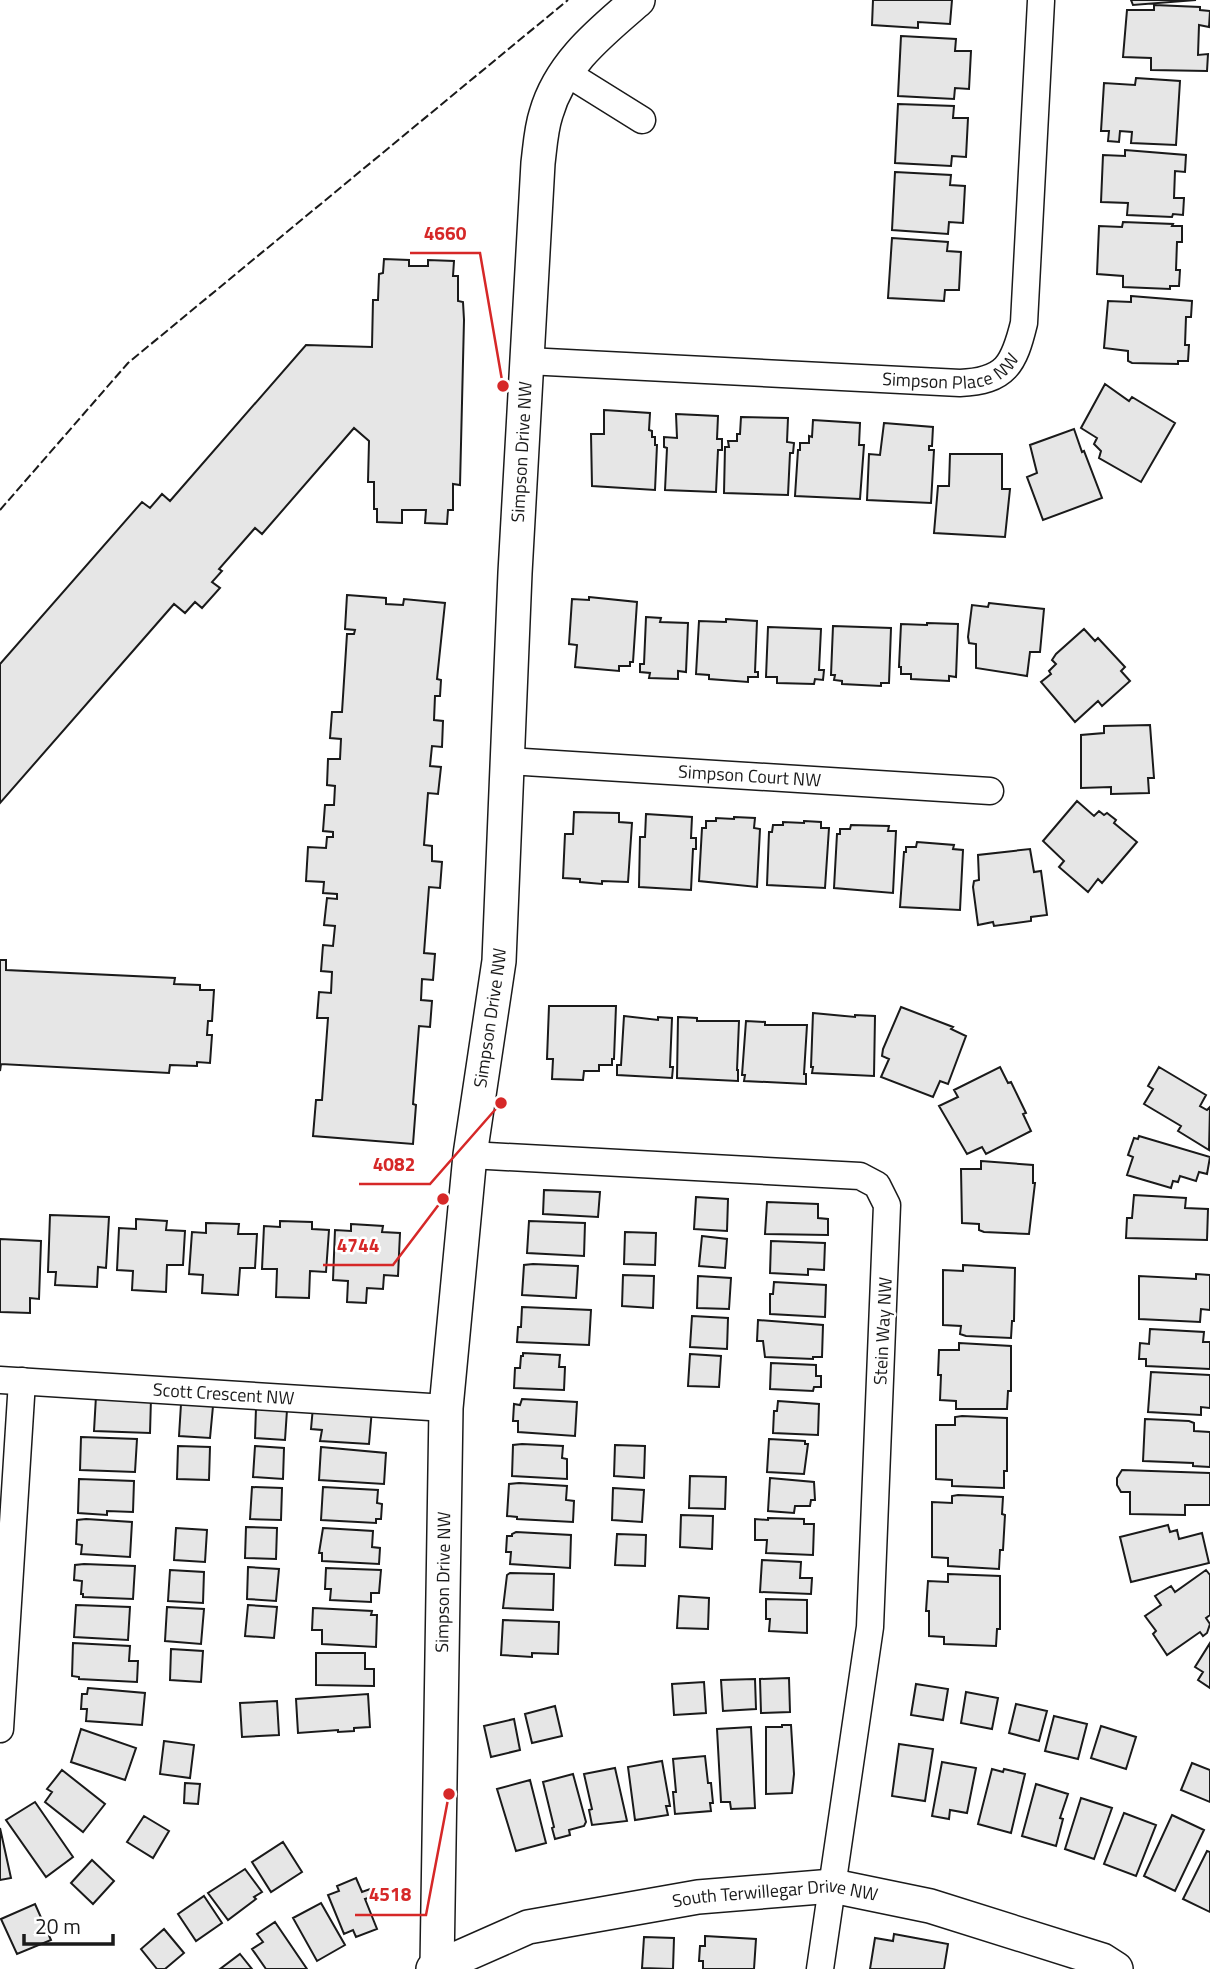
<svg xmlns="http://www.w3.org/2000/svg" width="1210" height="1969" viewBox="0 0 1210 1969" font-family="'Titillium Web',sans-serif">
	<rect width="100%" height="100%" fill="#fff"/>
	<path fill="#e6e6e6" stroke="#1a1a1a" stroke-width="2" d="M873,0H952L950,24L918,22V28L872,25Z
		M1131,0H1196L1133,5Z
		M1154,5L1200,7V10L1210,11L1209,27L1199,25L1198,55L1208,54L1207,71L1151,70V58L1123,57L1127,10H1154Z
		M901,36L956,39L955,51H971L969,89L955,88L954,99L898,96Z
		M1136,78L1180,81L1176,145L1131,143L1132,132L1120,131L1119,142L1108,141L1109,131H1101L1104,83L1135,85Z
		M898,104L954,106L953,118H968L966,157L952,156L951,166L895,163Z
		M1125,150L1186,155L1185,172L1175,171L1174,198H1184L1183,215L1173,214L1172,217L1127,215L1128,203L1101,202L1103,155L1125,156Z
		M895,172L951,175L950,185L965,186L963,223L949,222L948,234L892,230Z
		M1123,222L1173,224L1172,226H1182V242H1177L1176,270H1180L1179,286H1170V289L1123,287V276L1097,274L1099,226L1122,227Z
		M892,238L948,242L947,251L961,252L959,290H945L944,301L888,298Z
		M384,259L409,260V266H428V260L454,261L453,276H458V301L463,302L464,320L460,485L453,484V510H448L447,524L425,523L426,510H402V523L377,522V509H374V482H368L369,441L354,428L262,534L255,528L219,569L222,571L212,582L220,588L202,608L195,602L185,613L174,604L0,803V664L142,502L150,508L162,494L170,501L306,345L372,347L373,300H378L379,274L383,273Z
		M1131,296L1192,301L1191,317H1186L1185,345H1189L1188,361H1178V364L1132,363L1128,361V351L1104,348L1108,301L1131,302Z
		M1105,384L1129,401L1132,397L1175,423L1141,482L1099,458L1101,451L1094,444L1097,438L1081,428Z
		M604,410L650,413L649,430L652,431V437H655V445H657L655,490L592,486L591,434H604Z
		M676,414L718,416L717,439H722V450H718L716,492L665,490L667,448L664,447V437L677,438Z
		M741,417L788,418L787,442L794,443L793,453H790L788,495L724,493L725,447H729L728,441H737V434H740Z
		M813,420L860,423L859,445H864L860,499L795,496L798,450H800V443H809V436L812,437Z
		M884,423L933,427L932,446H929V450H934L931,503L867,500L869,454L880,455Z
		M1074,429L1082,452L1084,451L1102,498L1043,520L1027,477L1037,473L1030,445Z
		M950,454H1002V489H1010L1005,537L934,533L938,486H949Z
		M347,595L386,598V604L403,605L404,599L445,603L437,679L441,680L440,696H435L434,720L443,721L442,747L432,746L430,766L441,767L438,794L428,793L424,845L432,846V861L442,862L440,888L429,887L424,953L435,954L433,980L422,979L421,1000L432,1001L430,1027L419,1026L413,1104L416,1105L413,1144L313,1136L316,1100H322L328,1018H317L319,992L331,993L332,972L321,971L323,945L333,946L335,926L324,925L327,898L337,899V894L323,893L324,882L306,881L308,847L326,848L327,837H333V832L323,831L325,805H334L335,786L327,785L328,759H340L341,739L330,738L332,712H342L347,634H354L355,630L345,629Z
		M589,597L637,602L633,662H630V666H619V671L575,667L577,645L569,644L572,599L589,600Z
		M989,603L1044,609L1040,652H1030L1027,676L976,668V644L969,643L968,637L972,605L988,607Z
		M646,617L661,618L660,622L688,623L686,672L678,671V679L649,678L650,673L640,672V664H644Z
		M726,619L757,621L755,672H758V677H748V682L709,679V675L696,674L699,621L726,622Z
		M927,623L958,624L956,677L949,676V681L911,679V674H901V667H899L901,624L927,625Z
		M833,626L891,628L889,683H881V686L842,684V681L834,680L835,675H831Z
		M768,627L821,629L819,670H824L823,680L815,679L814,684L777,683V677H766Z
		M1084,629L1095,641L1098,638L1125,667L1121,671L1130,681L1102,706L1098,701L1075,722L1041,682L1051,674L1049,671L1056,664L1052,660L1056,654Z
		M1150,725L1154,778H1148L1149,793L1111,794V787L1081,788V735L1104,733V726Z
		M1077,801L1094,816L1099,811L1104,815L1107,813L1116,820L1114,823L1137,842L1102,883L1098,879L1088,892L1059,867L1064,861L1043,841Z
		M574,812L619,813V822L632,823L628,882L602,881V884L580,882V879L563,878L565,834H573Z
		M646,814L692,817L691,838H696V849H693L691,890L639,887L640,837H645Z
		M734,817L755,818L754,828L760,829L757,887L699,881L702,828H706V821H716V818L734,819Z
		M804,821L821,822V828H829L825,888L767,885L769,832H772L773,825H783V822L804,823Z
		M851,825L889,826L888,831H896L893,893L834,888L837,834H840V829H850Z
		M917,842L954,845L953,849L963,850L960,910L900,907L904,852H906V847H916Z
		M1030,849L1034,872L1041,871L1047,915L1031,917V921L994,926L993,922L978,925L973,887L974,881L979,880L978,855Z
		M0,960H6V970L175,978L174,984L200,985V990H214L212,1021H208L207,1035H212L210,1063L197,1062V1066L170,1065L169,1073L1,1064L0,1071Z
		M549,1006H616L614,1059H612V1065H599V1071H584L583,1080L552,1079L553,1059H547Z
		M901,1007L953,1027L951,1029L966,1036L948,1084L940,1081L933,1097L881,1077L889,1059L882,1056L883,1049Z
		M813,1013L855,1017V1015L875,1016L874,1076L812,1073L813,1067H811Z
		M624,1016L658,1020V1017L672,1018L670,1067H673L672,1078L617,1075V1065H621Z
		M678,1017L697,1018V1021H739L737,1070H738V1081L677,1078Z
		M746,1021L765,1022V1025H807L804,1074H806V1084L744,1081L745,1075H742Z
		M1000,1067L1008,1083L1011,1082L1026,1113L1023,1114L1031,1131L986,1154L982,1147L967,1154L939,1106L958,1097L954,1090Z
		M1159,1067L1206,1095L1200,1106L1207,1110L1210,1107L1209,1150L1178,1131L1181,1126L1144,1104L1153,1089L1148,1086Z
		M1139,1136L1210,1157L1207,1174L1199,1172L1196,1181L1180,1176L1178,1182L1173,1181L1171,1188L1127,1175L1133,1157L1128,1155L1134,1138L1138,1139Z
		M981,1161L1033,1165V1183H1035L1029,1234L984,1232L979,1230V1224L962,1223L961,1169H981Z
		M544,1190L600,1192L598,1217L543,1214Z
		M1134,1195L1186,1198L1185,1208L1208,1209L1207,1240L1126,1238L1127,1218H1132Z
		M696,1197L728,1199L727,1231L694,1229Z
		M767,1202L818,1204V1218L828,1219V1235L765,1234Z
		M50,1215L109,1217L106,1268L98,1267L97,1287L55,1285L56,1272H48Z
		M136,1219L167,1221L166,1230L185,1231L183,1265H167L166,1292L132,1290L133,1271L117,1270L119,1228L136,1229Z
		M280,1221L312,1222V1229L329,1230L326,1272L310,1271L309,1298L276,1297L277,1269H262L264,1226L280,1227Z
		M529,1221L585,1223L584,1256L527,1253Z
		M206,1223L239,1224L238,1234H257L255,1268H240L238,1295L202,1293L203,1275L189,1274L192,1232L206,1233Z
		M351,1224L383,1226L382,1232L400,1233L398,1276L384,1275L383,1289L367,1288L366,1303L347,1302L348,1281L333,1280L335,1230L351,1231Z
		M625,1232L656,1233L655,1265L624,1264Z
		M702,1236L727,1239L725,1268L699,1266Z
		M0,1239L41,1241L39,1299L30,1298V1313L0,1312Z
		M771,1241L825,1243L824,1270L808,1269V1275L770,1273Z
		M533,1264L578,1266L576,1298L522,1295L524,1265Z
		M963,1265L1015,1268L1014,1321H1012L1011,1338L966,1336L960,1334L961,1326L943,1325V1270L963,1271Z
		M1196,1274L1210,1275V1310L1201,1309L1200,1322L1139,1319V1276L1196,1279Z
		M623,1275L654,1276L653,1308L622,1306Z
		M698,1276L731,1278L729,1309L697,1308Z
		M774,1282L826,1285L825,1317L770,1314V1294H773Z
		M522,1307L591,1310L589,1345L517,1342L518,1327H521Z
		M692,1316L728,1318L727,1349L690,1347Z
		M758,1320L823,1325L822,1357H813V1359L765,1357L763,1341H757Z
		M1150,1329L1204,1332L1203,1342H1210V1369L1146,1366V1359H1139L1140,1343L1149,1344Z
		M959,1343L1011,1346V1391H1008L1007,1409H956V1401L940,1400L941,1375H938L939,1350H959Z
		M523,1353L560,1355L559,1367H565L564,1390L514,1388L515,1368H520L521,1356H523Z
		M690,1354L721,1356L719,1387L688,1386Z
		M771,1363L816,1365V1376H821V1387H814L813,1391L770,1389Z
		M1151,1372L1210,1375V1408L1201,1407V1415L1148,1412Z
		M96,1396L151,1398L150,1433L94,1431Z
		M522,1399L577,1402L575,1436L518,1432V1421H513L514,1404L520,1405Z
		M778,1401L819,1404L818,1435L773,1433L774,1411H777Z
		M181,1404L213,1406L210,1438L179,1436Z
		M313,1407L372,1409L369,1444L320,1441L322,1430L311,1429Z
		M256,1408L287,1410L285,1440L255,1438Z
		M962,1416L1007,1418V1471H1004V1488L952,1486V1480L936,1479V1425H955V1417Z
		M1145,1419L1189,1421L1194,1423V1431L1210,1432V1467L1193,1466V1463L1143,1461Z
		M81,1437L137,1439L135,1472L80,1470Z
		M769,1439L805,1441V1444H808L804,1474L767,1472Z
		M522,1444L563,1446L562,1458L567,1459V1479L512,1476L513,1445Z
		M615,1445L645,1446L644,1478L614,1476Z
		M178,1446L210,1447L209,1480L177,1479Z
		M255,1446L284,1448L283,1479L253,1477Z
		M321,1447L386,1453L384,1484L319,1480Z
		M1122,1470L1210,1473V1505H1185V1515L1130,1514V1492H1121L1117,1485V1478Z
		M690,1476L726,1477L725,1509L689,1508Z
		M770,1478L814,1482L815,1500H811L810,1506H795L794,1513L768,1511Z
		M79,1479L134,1481L133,1512L107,1511V1515L78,1513Z
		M519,1483L567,1486L566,1500L574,1501L573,1522L517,1519V1517L507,1516L509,1484Z
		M252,1487L282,1488L281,1520L250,1519Z
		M323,1487L378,1490L377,1503L382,1504L381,1519H376V1523L321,1520Z
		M613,1488L644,1490L642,1522L612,1520Z
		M958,1495L1003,1497L1002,1514L1005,1515L1003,1550H1000L999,1569L948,1566V1558L932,1557V1502L952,1503V1496Z
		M681,1515L713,1516L712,1549L680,1547Z
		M768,1518L804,1519V1524H814L813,1555L766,1553L767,1540H755V1519L768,1520Z
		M86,1519L132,1522L130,1557L81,1554L82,1545L76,1544L77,1520Z
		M1168,1525L1170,1532L1177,1530L1179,1539L1202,1533L1209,1563L1131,1582L1120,1537Z
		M246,1527L277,1528L276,1559L245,1558Z
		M176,1528L207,1530L205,1562L174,1560Z
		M323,1528L373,1531L372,1547L380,1548L379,1564L322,1561V1553H319Z
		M516,1532L571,1535L570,1568L510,1564L511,1552H506L507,1536H512V1534Z
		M617,1534L646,1535L645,1566L615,1565Z
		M762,1560L801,1562L800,1578H812L811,1594L760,1592Z
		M84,1564L135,1566L133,1599L83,1597V1594H81L82,1581L74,1580L75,1565Z
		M248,1567L279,1569L276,1601L247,1599Z
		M326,1568L381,1570L379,1593H371V1602L330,1600L331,1589H325Z
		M170,1570L204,1572L203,1603L168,1601Z
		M1206,1570L1210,1575V1615L1206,1618L1210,1624L1207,1633L1203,1636L1200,1632L1167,1655L1153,1634L1156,1631L1145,1616L1161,1605L1155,1596L1171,1586L1175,1592Z
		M510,1573L554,1574L553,1610L503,1608L507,1575Z
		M948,1574L1000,1576V1629H997L996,1646L944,1644V1637L929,1636V1611H926L928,1581L948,1582Z
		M679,1596L709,1598L708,1629L677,1628Z
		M766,1599L807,1600V1633L769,1631L770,1619H766Z
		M76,1605L130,1607L128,1640L74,1637Z
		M248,1605L277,1607L274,1638L245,1636Z
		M167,1607L204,1609L201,1644L165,1641Z
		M313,1608L372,1611L371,1615H377L376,1647L322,1644V1630H312Z
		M503,1620L559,1622L558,1654L532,1653V1657L501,1655Z
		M73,1643L130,1646L129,1661H138L137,1682L79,1679V1677L72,1676Z
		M1210,1643V1688L1198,1680L1203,1672L1195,1667Z
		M171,1649L203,1651L201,1682L170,1680Z
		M316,1653H365V1669H374V1686L316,1685Z
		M789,1678L790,1712L761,1713L760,1679Z
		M755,1679L756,1709L723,1711L721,1680Z
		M704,1682L706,1713L674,1715L672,1684Z
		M916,1684L948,1689L943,1720L911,1715Z
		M88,1688L145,1693L142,1725L86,1721L87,1709H81L82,1694H87Z
		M966,1692L998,1698L992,1729L961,1723Z
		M368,1694L370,1727L354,1728V1731L338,1732V1730L298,1733L296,1699Z
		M277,1701L279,1735L242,1737L240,1703Z
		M1016,1704L1047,1711L1039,1741L1009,1733Z
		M555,1706L562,1736L532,1743L525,1714Z
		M1054,1716L1087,1724L1078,1759L1045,1751Z
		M514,1719L520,1750L491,1757L484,1726Z
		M782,1725H791L794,1774L792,1793L766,1794V1727H782Z
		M1101,1726L1136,1737L1126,1769L1091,1758Z
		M751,1727L755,1808L731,1809L730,1802H721L717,1729Z
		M81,1729L136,1748L125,1780L71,1762Z
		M164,1741L194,1745L190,1778L160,1774Z
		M899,1744L933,1749L925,1801L892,1796Z
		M705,1756L708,1783H711L713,1803H710L711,1811L675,1814L673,1792H676L673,1759Z
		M662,1761L670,1806H666L668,1815L635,1820L628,1767Z
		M942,1762L976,1768L967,1813L950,1810L949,1819L932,1816Z
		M1192,1763L1210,1770V1802L1181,1790Z
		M615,1768L627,1821L592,1825L589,1810L592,1809L584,1774Z
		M992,1769L1003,1772L1004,1769L1025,1774L1011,1833L978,1824Z
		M62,1770L105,1804L83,1832L45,1802L52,1792L47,1789Z
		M573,1774L586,1822L584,1826L569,1830L570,1835L555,1839L552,1828L554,1827L543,1782Z
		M530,1780L546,1843L516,1851L497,1789Z
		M185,1783L200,1784L198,1804L184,1803Z
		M1036,1784L1068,1794L1060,1818L1063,1819L1056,1846L1022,1836Z
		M1081,1798L1112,1808L1094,1859L1065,1849Z
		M35,1802L73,1857L46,1877L6,1820Z
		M1124,1813L1156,1825L1136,1876L1104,1864Z
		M1172,1815L1204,1830L1175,1891L1144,1876Z
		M144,1816L169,1831L153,1858L127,1842Z
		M0,1828L11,1878L0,1880Z
		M283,1842L302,1872L271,1892L252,1862Z
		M1207,1851L1210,1852V1912L1183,1899Z
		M92,1860L114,1881L93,1904L71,1883Z
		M245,1869L262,1892L254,1897L256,1899L228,1920L208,1893Z
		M356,1878L362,1892L370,1889L372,1897L365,1899L377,1929L356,1937L353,1930L344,1934L328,1895L339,1891L337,1886Z
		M204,1896L222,1923L196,1941L178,1914Z
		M321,1903L345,1945L317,1961L293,1918Z
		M35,1904L51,1940L17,1954L1,1919Z
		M275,1922L307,1969H266L252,1949L263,1942L257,1934Z
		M164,1929L184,1953L165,1969H157L141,1949Z
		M894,1934L948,1944L944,1969H870L875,1938L893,1941Z
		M705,1936L756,1939L754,1969H703V1961H699L700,1946H705Z
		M644,1937L674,1938L673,1969L642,1968Z
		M240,1954L252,1969H220Z"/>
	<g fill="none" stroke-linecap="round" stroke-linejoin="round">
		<g stroke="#1a1a1a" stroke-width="29">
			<g id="minor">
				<path d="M565,72L642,120"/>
				<path id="s1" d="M527,361L960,383C1006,381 1014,364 1024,323L1041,1"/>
				<path id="s2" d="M508,761L990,791"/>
				<path d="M470,1155L860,1176L877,1185L887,1205L870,1627L820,1969"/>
				<path id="s3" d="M0,1380L446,1408"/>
				<path d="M0,1729L22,1381"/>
			</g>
		</g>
		<g stroke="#1a1a1a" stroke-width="36">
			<g id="tertiary">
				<path id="s4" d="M437,1967L446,1408L470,1155L499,961L515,573L538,163C540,147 541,129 546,114C560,64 601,32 638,0"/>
				<path id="s5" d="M433,1969L528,1927L698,1897L833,1886L930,1906L1102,1960L1116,1969"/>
			</g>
		</g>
		<use href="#minor" stroke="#fff" stroke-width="26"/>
		<use href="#tertiary" stroke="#fff" stroke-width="33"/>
		<path stroke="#1a1a1a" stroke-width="2" stroke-dasharray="9 3.5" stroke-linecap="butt" d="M0,510L128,363L568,0"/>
	</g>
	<g text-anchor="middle" stroke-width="5" stroke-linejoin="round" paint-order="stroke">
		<g font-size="18" fill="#1a1a1a" stroke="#fff">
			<text dy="6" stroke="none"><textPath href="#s1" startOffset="427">Simpson Place NW</textPath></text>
			<text dy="6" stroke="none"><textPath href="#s4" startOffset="1519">Simpson Drive NW</textPath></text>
			<text dy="6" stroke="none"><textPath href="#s2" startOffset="242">Simpson Court NW</textPath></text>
			<text dy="6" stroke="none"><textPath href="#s4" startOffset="952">Simpson Drive NW</textPath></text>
			<text transform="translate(883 1331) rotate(-87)" y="6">Stein Way NW</text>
			<text dy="6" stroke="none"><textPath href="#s3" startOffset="224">Scott Crescent NW</textPath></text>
			<text dy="6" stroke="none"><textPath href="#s4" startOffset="385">Simpson Drive NW</textPath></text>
			<text dy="6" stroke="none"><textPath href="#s5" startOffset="354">South Terwillegar Drive NW</textPath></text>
		</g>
	</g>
	<path fill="none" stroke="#d62828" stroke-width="2.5" d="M503 386L480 253H410M501 1103L430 1184H359M443 1199L393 1265H323M449 1794L426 1915H355"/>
	<g fill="#d62828" stroke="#fff" stroke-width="2.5">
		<circle cx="503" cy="386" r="7"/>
		<circle cx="501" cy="1103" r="7"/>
		<circle cx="443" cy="1199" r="7"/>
		<circle cx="449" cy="1794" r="7"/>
	</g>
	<g font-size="19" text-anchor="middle" font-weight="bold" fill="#d62828" stroke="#fff" stroke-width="5" stroke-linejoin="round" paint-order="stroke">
		<text x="445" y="240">4660</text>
		<text x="394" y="1171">4082</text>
		<text x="358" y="1252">4744</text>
		<text x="390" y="1901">4518</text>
	</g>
	<path d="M24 1934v10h89v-10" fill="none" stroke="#1a1a1a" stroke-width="3.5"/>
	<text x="35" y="1934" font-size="21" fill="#1a1a1a" stroke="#ffffff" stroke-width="5" paint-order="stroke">20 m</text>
</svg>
